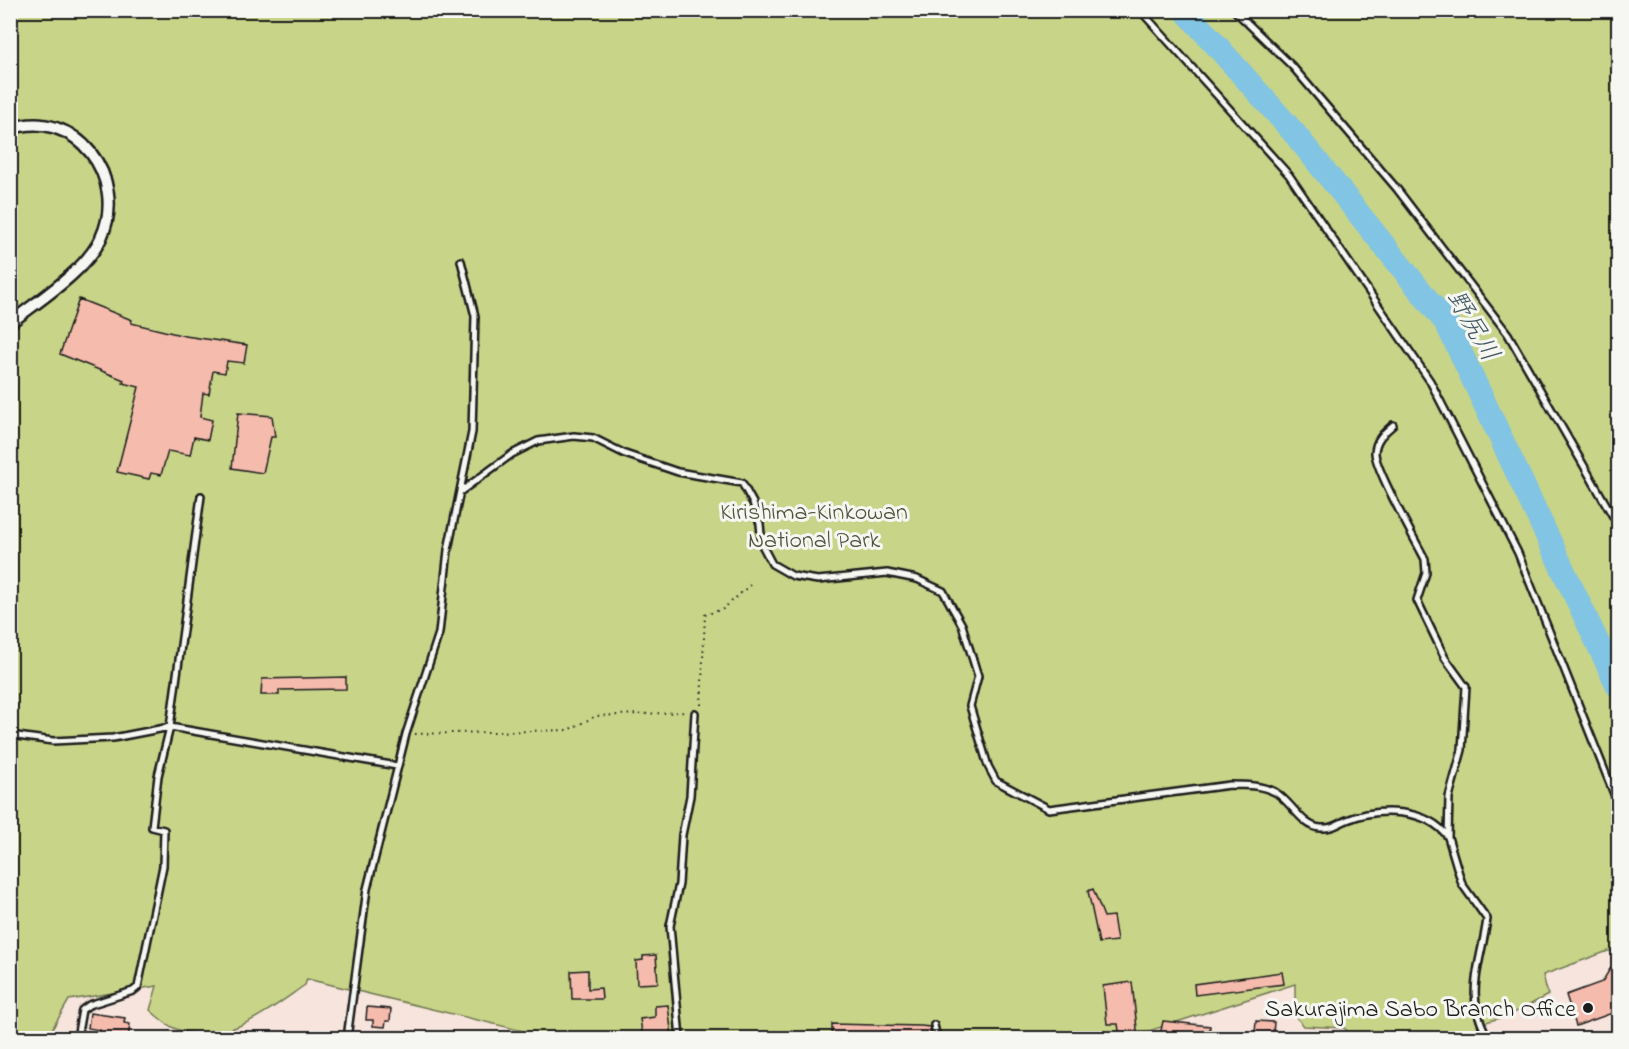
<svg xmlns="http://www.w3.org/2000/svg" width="1629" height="1049" viewBox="0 0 1629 1049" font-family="'Indie Flower','Klee One',sans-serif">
	<rect width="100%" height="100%" fill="#f6e4dd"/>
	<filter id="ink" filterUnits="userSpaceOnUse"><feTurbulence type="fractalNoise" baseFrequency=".0167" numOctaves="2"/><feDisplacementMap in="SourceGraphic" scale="12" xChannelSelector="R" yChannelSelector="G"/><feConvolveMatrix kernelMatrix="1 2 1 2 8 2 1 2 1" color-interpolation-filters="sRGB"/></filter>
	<g filter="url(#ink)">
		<path fill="#c8d488" stroke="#727852" stroke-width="1.5" d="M10,11H1618V951H1608L1543,975L1548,995L1510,1015L1479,1024L1477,1034L1480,1038H1355L1344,1028L1304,1026L1295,1016V984L1127,1038H552L307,979L305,985C266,1012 226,1046 176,1029C167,1026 157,1016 150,1010L157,986L69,1000L47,1038H11Z"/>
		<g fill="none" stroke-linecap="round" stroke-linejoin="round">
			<path stroke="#82c4e3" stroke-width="24" d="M1185,10L1295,134L1447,324L1618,686"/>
		</g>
		<path fill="#f5bbad" stroke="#1c1c1c" stroke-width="1.5" d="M79,299L132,320L131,323L185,336L247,345L244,363L227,361L225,373L213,371L209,394L203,393L200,417L212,420L208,440L194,437L190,455L168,451L161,475L151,473L149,479L117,472L139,387L123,383L124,380L60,354Z
			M238,413L272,416L275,437H271L263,473L232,468Z
			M346,677V689L279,690V695H261L262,679Z
			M1093,889L1104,917L1113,916L1117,941L1099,943L1088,891Z
			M656,955L658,983L637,984L636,961L643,960V956Z
			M1618,964V1011L1576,1026L1566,995L1602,982L1610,969Z
			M588,970V989L601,988L602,999H572L571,971Z
			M1282,972L1284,984L1195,995L1194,984Z
			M1132,982L1138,1038H1120L1118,1024H1107L1103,986Z
			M668,1005L672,1038H643L640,1019L655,1017V1006Z
			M367,1007L391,1009L390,1021H386L385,1027L373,1026V1020H366Z
			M90,1013L125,1018L124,1023L130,1024L128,1038H99L100,1030L88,1028Z
			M1163,1021L1210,1026L1209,1038H1166L1167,1036L1160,1035Z
			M1256,1021L1274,1022L1273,1035L1255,1033Z
			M832,1024L921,1026L930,1027V1038H832Z"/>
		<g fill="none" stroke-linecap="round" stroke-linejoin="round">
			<g stroke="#1c1c1c" stroke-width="10">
				<path id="service" d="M1140,10L1289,175L1430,381L1518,553L1618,804
					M1234,10L1292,66L1397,189L1508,334L1618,525
					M1393,425C1384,433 1376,439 1375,452C1374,467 1415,540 1425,559L1426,573L1417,600L1445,658L1466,687L1462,750L1449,797L1448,837L1462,884L1487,919C1481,966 1463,992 1488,1038
					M460,492L512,454L538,441L574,436L593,438L625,454L678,472L742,483L753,503L760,524L762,545L772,564L793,576L818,580L887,573L917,579L943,591L962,625L978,676L970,706L988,766L996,781L1049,809L1230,785C1246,785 1261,785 1275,792C1291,801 1302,827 1321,828C1332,829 1337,824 1347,820C1378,807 1427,808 1448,837
					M10,735L53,741L113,738L170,727L397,766
					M934,1025L937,1038
					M77,1038L82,1010L89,1005L133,991L138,987L163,866L164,830L152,827L158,776L170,727L201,496
					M347,1038L367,889L406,734L439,633L448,550L472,432L475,316L461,261
					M680,1038L670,926L679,884L682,835L690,796L695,713"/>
			</g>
			<g stroke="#1c1c1c" stroke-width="15">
				<path id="minor" d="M10,129C76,106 129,179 101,238C86,271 39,300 10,323"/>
			</g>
			<path stroke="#1c1c1c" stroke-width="2" stroke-dasharray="1.5 4.5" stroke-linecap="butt" d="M701,705L705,615L723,609L750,585
				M415,734L568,730L596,716L687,712"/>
			<use href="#service" stroke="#f6f6f2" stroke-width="5"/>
			<use href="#minor" stroke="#f6f6f2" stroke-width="10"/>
		</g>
	</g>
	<circle fill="#1c1c1c" stroke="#f6f6f2" stroke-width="2" cx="1588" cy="1008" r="6"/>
	<g text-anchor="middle" stroke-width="6" stroke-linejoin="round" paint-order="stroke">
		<g font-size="24" fill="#50533c" stroke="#f6f6f2">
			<text x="814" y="519">Kirishima-Kinkowan<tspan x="814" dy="28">National Park</tspan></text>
		</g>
		<g font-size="24" fill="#1c1c1c" stroke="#f6f6f2" text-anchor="end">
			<text x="1576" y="1016">Sakurajima Sabo Branch Office</text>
		</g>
		<g font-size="26" font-style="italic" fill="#405762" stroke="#f6f6f2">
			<text transform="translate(1474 325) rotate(60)" y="9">野尻川</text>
		</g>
	</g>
	<rect width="1629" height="1049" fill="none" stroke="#f6f6f2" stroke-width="36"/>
	<rect x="18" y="18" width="1593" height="1013" fill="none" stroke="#1c1c1c" stroke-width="2" filter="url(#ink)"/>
</svg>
